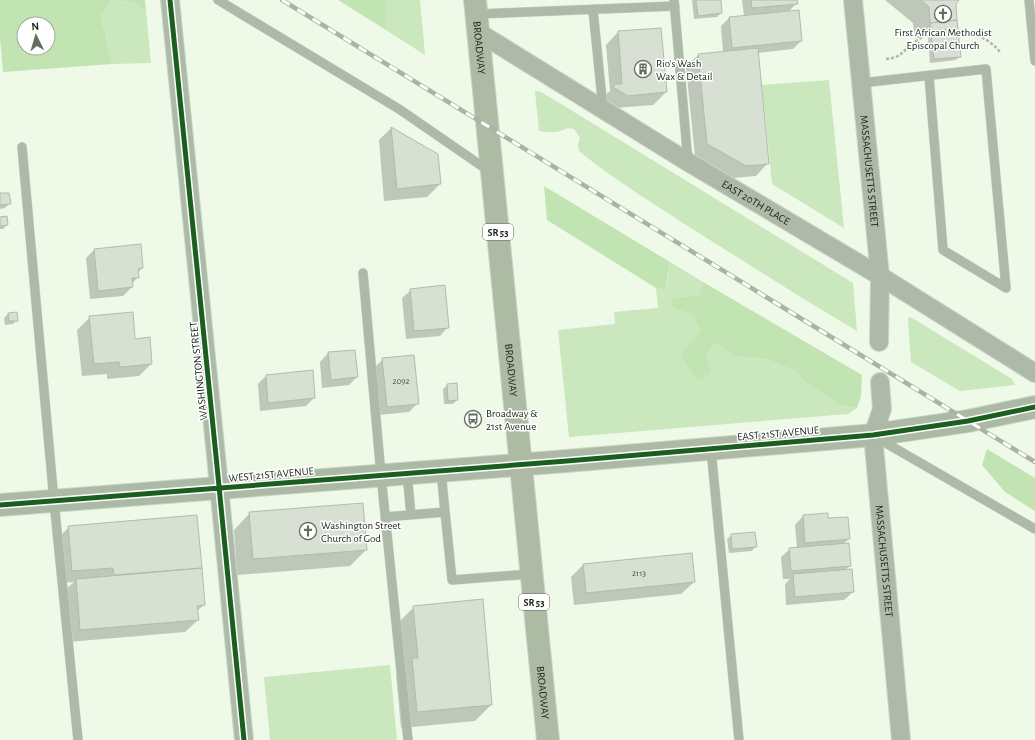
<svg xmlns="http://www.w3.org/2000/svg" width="1035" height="740" viewBox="0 0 1035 740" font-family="'Alegreya Sans',sans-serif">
	<rect width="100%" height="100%" fill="#eef9e8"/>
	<path fill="#cae7bd" d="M111,0L132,2L146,11L151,63L112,64L101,15Z
		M386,0H420L425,55L386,30Z
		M829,80L844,228L772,184L762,85Z
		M535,91L541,92L561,104L853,283L857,331C804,300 753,267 702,235C660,208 617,182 579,151L578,145L580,138L574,129L568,128C557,133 551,133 539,131Z
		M670,262L703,282L699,295L672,298L670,306L692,315L700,331L706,356L715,343L734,356L766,359L796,371L804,382L841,405L857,408L848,414L569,437L558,330L615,324L614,312L658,308L656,288L665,290C669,281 668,271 670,262Z
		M909,317L912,318L1012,379L1015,385L960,391L911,362L908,319Z
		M390,665L397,740H270L264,677Z"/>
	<path fill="#c2e4b2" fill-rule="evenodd" d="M0,0H145L146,11L132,2L111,0L101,16L112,64L3,72L0,37ZM24,24H48V48H24Z
		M338,0H386V30Z
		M544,186L670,262C668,271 668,281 665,290L656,288L547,220Z
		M703,282L862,375L861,396L857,408L841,405L804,382L796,371L766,359L734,356L715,343L706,356L711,371L705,378L696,380L681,356L700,331L692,315L670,306L672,298L699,295Z
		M987,449L1035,478V511L1005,492L982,465Z"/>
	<path fill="#0003" d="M692,0H720L721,13L717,17L694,19Z
		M742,0H796L797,3L788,12L801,41L793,49L758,53L768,163L756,176L733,178L695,156L686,67L698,55L723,53L721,26L729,18L744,16Z
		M885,0H958L955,3L960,56L956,60L930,63L928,37L915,38L913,23Z
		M618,32L666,92L653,105L615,108L602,98L610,91L606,45Z
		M391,128L440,184L427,197L384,201L379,140Z
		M0,194L9,204L5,208L0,209Z
		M0,218L7,225L3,229H0Z
		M94,250L142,268L138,273V277L132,284V287L123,296L90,299L86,258Z
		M411,290L448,327L440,336L406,339L402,298Z
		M8,314L17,320L13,324L5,325L4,318Z
		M90,317L134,340L151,364L139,376L107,379V374L82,376L77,330Z
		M328,353L357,377L349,385L322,388L320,362Z
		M383,359L418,403L409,412L379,415L374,368Z
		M266,376L314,398L306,406L260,411L258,384Z
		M447,385L457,400L453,404H444L443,389Z
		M250,513L366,550L350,566L237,575L234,530Z
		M196,516L204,605L197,611L198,620L185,632L68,642L63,592L74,582L60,583L56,540L69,527Z
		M803,516L827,519L849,539L843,544L850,566L845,570L853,592L844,600L786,605L785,584L790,579H783L781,557L790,549L797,548L795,525Z
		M732,535L756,546L752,551L729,553L727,539Z
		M583,565L694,582L681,594L574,605L571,577Z
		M414,607L491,705L475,721L401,728L396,675L402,670L398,623Z"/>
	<path fill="#d7e0d3" stroke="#b3bbae" d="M696,0H721L722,13L698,16Z
		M751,0H797L798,4L752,8Z
		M921,0H959L956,4L957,20L930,23L929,7Z
		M799,10L802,41L732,48L729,17Z
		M957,20L961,57L934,59L930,23Z
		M661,28L667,92L628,96L613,87L615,84H622L618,31Z
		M758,48L769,164L746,166L707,144L698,54Z
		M391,127L438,154L441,184L397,189Z
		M0,193H9L11,204L0,205Z
		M7,216L8,225L0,226V217Z
		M141,244L143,268L138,269L139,278H132L133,287L98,291L94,249Z
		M445,285L449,328L414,331L410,289Z
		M17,312L18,321H9L8,313Z
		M133,312L135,339L150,337L152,364L120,367L119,362L94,364L89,316Z
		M355,350L358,377L331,380L328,352Z
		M414,355L419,404L387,407L382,358Z
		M313,370L315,398L268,403L266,375Z
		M457,383L458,400L448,401L447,384Z
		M363,503L367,550L253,559L249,512Z
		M828,513V518L848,517L850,539L805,543L803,515Z
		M197,515L202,568L114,575L113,568L72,571L68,526Z
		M755,532L757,547L732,549L731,534Z
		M849,543L851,566L791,571L789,548Z
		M692,553L695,582L586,593L583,564Z
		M202,568L205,605L197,606L199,620L80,630L76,579Z
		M852,569L854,592L795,597L793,574Z
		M483,599L492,705L417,712L412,658H418L413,606Z"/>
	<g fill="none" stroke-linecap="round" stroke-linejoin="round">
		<g stroke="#cdd5c8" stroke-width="10">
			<path id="lane" d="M218,0L399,109L489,171
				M674,0L688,162
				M1029,0L1035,61
				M593,10L603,109
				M477,14L675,6
				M861,83L986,69L1006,288L943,250L929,76
				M22,147L54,501L78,740
				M363,273L381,475L408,740
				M877,438L1035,529
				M711,449L739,740
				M441,471L445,512
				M407,473L411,515
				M385,517L445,512L452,580L531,574"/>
		</g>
		<g stroke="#cdd5c8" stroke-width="20">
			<g id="street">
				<path d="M170,0L216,456L244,740"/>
				<path id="s1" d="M853,0L880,276L879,342"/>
				<path id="s2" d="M478,32L688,162L880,276L1035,373"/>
				<path id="s3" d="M880,382L882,409L873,435L901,740"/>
			</g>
		</g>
		<g stroke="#cdd5c8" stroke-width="24">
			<path id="secondary" d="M0,505L567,461L873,435L968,421L1035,407"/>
		</g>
		<g stroke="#cdd5c8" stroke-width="24">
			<g id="primary">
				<path id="s4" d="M475,0L548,740"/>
			</g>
		</g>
		<path stroke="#acb5a7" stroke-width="2.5" stroke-dasharray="3 2" stroke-linecap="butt" d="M886,59C904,57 902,50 916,41C940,23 981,28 1000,52"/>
		<use href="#lane" stroke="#aebaa8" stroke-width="9"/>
		<use href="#street" stroke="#aebaa8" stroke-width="18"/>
		<use href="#secondary" stroke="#acb9a5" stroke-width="22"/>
		<use href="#primary" stroke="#adbaa4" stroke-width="22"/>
		<g stroke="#aab3a5" stroke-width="4.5">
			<path id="rail" d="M282,0L1035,462"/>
		</g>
		<use href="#rail" stroke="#fff" stroke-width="3" stroke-dasharray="9" stroke-linecap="butt"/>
		<g stroke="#fff" stroke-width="8">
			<path id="cycleway" d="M170,0L216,456L244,740
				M0,505L567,461L873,435L968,421L1035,407"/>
		</g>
		<use href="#cycleway" stroke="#1b5e20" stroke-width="5"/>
	</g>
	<defs>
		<g id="church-ring" transform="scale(0.9)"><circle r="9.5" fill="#fff" stroke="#646d60" stroke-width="1.5"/><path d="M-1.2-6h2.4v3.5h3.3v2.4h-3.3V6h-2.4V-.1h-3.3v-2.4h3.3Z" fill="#646d60"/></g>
		<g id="building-ring" transform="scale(0.9)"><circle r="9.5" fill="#fff" stroke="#646d60" stroke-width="1.5"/><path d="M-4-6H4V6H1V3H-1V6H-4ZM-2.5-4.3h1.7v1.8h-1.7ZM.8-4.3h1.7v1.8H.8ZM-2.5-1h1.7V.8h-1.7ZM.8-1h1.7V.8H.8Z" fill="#646d60"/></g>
		<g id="bus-ring" transform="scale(0.9)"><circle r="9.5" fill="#fff" stroke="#646d60" stroke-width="1.5"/><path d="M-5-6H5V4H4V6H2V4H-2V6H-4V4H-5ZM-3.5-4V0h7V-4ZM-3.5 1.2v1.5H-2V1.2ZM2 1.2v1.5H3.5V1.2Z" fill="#646d60"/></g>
	</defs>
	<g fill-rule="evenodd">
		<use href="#church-ring" x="943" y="14"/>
		<use href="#building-ring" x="643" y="69"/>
		<use href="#bus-ring" x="473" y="419"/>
		<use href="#church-ring" x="308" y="531"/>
	</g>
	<g text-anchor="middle" stroke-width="3" stroke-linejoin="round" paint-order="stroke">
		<g font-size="9" fill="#4a5246">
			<text x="401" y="384">2092</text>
			<text x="639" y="576">2113</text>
		</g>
		<g fill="#fff" stroke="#5e645c" stroke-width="1">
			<rect x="483" y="224" width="30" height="16" rx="3"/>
			<rect x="519" y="594" width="30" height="16" rx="3"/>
		</g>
		<g font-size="10" font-weight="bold" fill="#192116">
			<text x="498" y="236">SR 53</text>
			<text x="534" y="606">SR 53</text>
		</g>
		<g font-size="11" fill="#192116" stroke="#fff" text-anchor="start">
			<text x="943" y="36" text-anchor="middle">First African Methodist<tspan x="943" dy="13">Episcopal Church</tspan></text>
			<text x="656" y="67">Rio's Wash<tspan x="656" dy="13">Wax &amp; Detail</tspan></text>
			<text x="486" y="417">Broadway &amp;<tspan x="486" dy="13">21st Avenue</tspan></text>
			<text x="321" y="529">Washington Street<tspan x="321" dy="13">Church of God</tspan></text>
		</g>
		<g font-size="11" fill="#192116" stroke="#fff">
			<text dy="4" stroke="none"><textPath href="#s4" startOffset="48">BROADWAY</textPath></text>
			<text dy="4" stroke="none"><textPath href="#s1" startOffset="172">MASSACHUSETTS STREET</textPath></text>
			<text dy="4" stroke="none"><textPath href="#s2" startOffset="326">EAST 20TH PLACE</textPath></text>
			<text dy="4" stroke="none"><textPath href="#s4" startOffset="372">BROADWAY</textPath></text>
			<text transform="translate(198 371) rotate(-96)" y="4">WASHINGTON STREET</text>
			<text transform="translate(778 433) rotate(-5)" y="4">EAST 21ST AVENUE</text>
			<text transform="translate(271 474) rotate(-5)" y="4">WEST 21ST AVENUE</text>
			<text dy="4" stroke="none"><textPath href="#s3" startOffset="181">MASSACHUSETTS STREET</textPath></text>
			<text dy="4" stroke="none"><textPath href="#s4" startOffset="696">BROADWAY</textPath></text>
		</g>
	</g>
	<g transform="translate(36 36) rotate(355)"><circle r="19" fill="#ffffff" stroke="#a3a6a2"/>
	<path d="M0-3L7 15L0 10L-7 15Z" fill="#646d60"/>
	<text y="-6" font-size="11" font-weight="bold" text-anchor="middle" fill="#192116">N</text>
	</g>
</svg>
